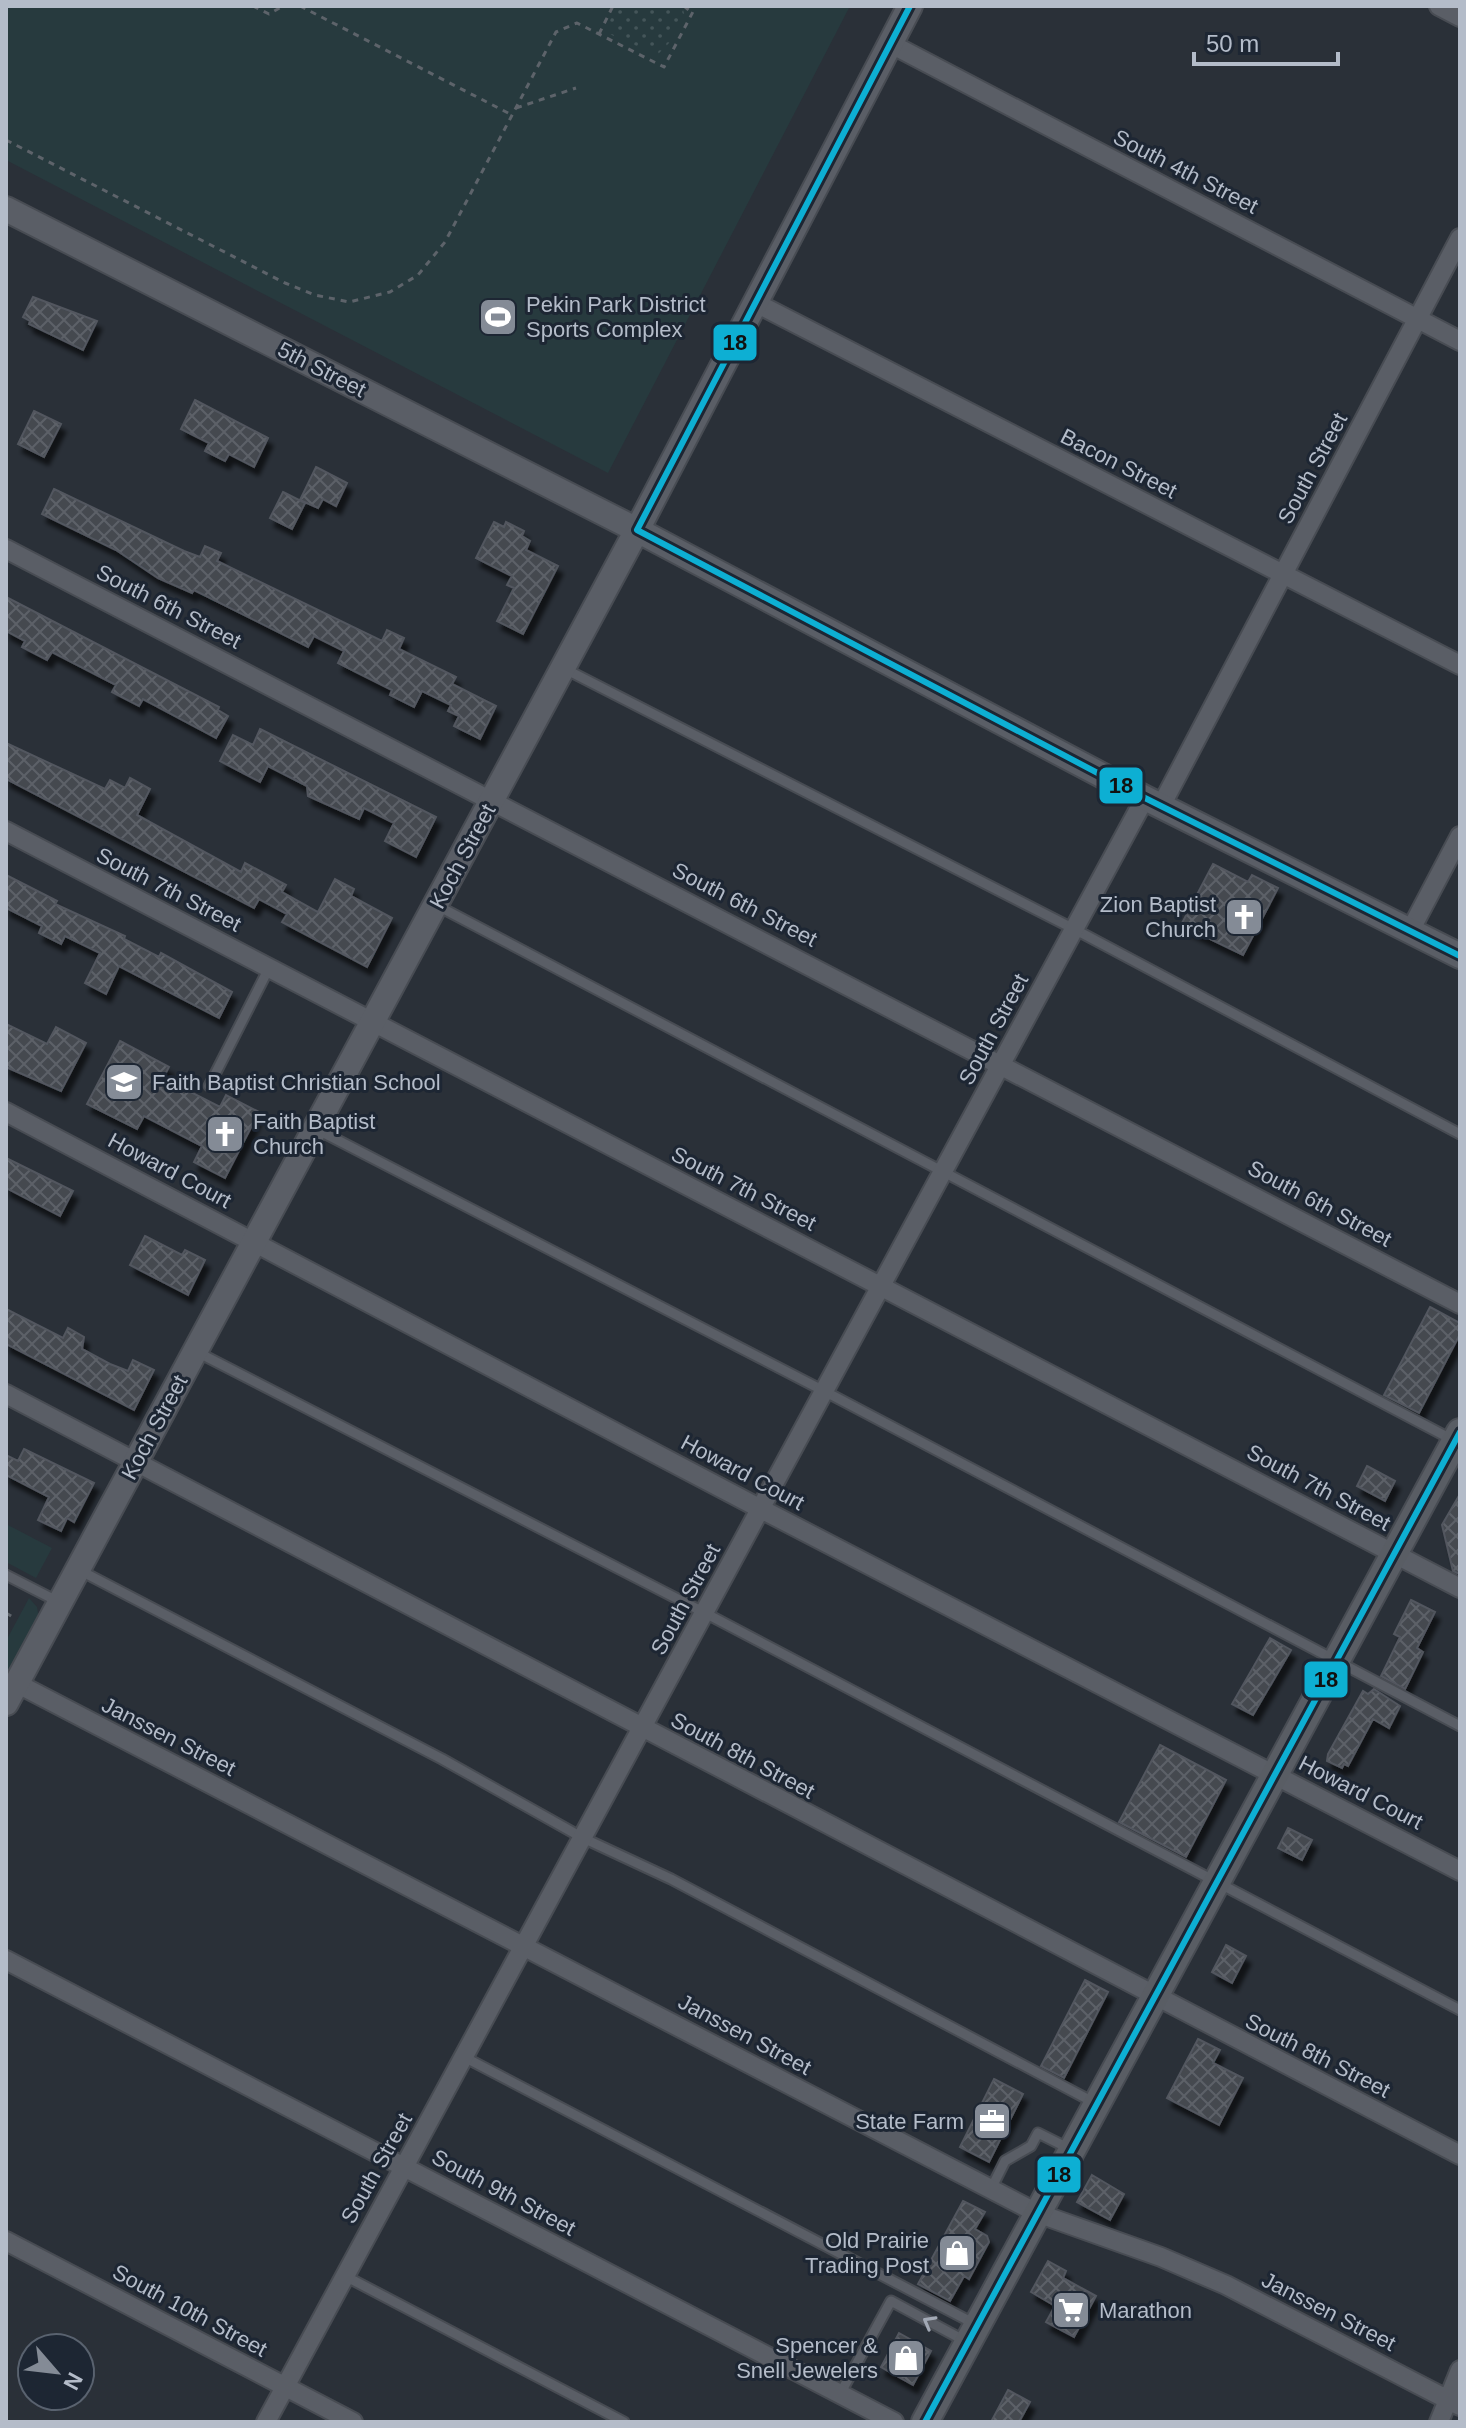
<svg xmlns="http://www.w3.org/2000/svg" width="1466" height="2428" viewBox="0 0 1466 2428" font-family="Helvetica,sans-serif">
	<defs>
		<pattern id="park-dots" width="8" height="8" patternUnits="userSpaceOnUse" patternTransform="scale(2)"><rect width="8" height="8" fill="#273a3e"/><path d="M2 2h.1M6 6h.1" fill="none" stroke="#445559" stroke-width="1.8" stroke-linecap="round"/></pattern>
		<pattern id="building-cross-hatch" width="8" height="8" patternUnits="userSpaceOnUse" patternTransform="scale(2)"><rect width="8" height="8" fill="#444950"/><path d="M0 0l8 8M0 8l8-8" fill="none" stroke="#5d6168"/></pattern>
		<filter id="shadow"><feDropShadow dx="4.5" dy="8" stdDeviation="2" flood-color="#0009"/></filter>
	</defs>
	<rect width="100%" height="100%" fill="#2a3038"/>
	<path fill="#273a3e" d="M6,6H850L608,473L6,160Z
		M6,1524L52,1548L36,1578L6,1562Z
		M29,1598L37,1607L39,1618L6,1678V1641Z"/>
	<path fill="url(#park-dots)" d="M616,6L643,10L649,6H682L685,17L669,43L657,55L605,32Z"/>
	<path fill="url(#building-cross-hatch)" stroke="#52575f" stroke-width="2" filter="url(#shadow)" d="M33,297L97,321L83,350L29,324L30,321L23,317Z
		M195,400L268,438L254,467L229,454L225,461L205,451L209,443L181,429Z
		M34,411L61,424L44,457L18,444Z
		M316,467L347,483L336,506L323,499L318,508L300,500Z
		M54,489L184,551L200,557L205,546L221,553L217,561L382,641L387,630L404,638L399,649L456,677L452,684L496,706L480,739L454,726L459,716L448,711L451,705L422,691L414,707L390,695L392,690L338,663L344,651L314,636L308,647L194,590L192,593L158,578L116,550L42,514Z
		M283,492L305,503L292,529L270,518Z
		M494,522L504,527L506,522L524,531L522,536L530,541L526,550L558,566L523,634L497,621L514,588L507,585L512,576L476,558Z
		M6,597L219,707L218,710L228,716L216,738L143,699L139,706L112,692L116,685L52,652L47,660L22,647L25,641L6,631Z
		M260,729L436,817L416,857L385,841L394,823L364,808L359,819L308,796L307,786L268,766L260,782L220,761L233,735L253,745Z
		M6,743L105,789L110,780L125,788L130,778L150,789L137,815L241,872L245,863L286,885L282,892L318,912L335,879L354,889L351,896L392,918L367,967L282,922L287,914L259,899L254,908L6,779Z
		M1213,864L1248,882L1252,875L1278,888L1243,955L1181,925Z
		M6,875L57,901L55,904L125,936L124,939L159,957L161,953L232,992L219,1018L119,966L106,994L85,983L100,953L65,936L61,944L39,933L42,926L6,908Z
		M6,1024L47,1044L56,1027L86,1043L61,1091L6,1067Z
		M120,1041L169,1067L163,1078L220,1107L226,1095L259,1112L225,1178L194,1162L202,1146L144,1116L137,1129L87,1104Z
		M6,1158L73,1191L60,1216L6,1188Z
		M145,1236L182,1255L185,1250L205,1260L188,1295L130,1265Z
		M1430,1307L1460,1323V1334L1419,1413L1384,1395Z
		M6,1309L63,1338L68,1328L84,1337L82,1349L110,1364L128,1371L133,1360L154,1370L134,1410L6,1344Z
		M24,1449L94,1483L74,1522L67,1518L61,1531L38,1520L49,1497L6,1475V1455L18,1461Z
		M1367,1466L1395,1481L1385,1501L1357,1486Z
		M1460,1494V1573H1457L1453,1571L1442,1525Z
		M1411,1600L1435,1612L1417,1648L1423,1652L1405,1689L1381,1676L1400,1637L1394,1634Z
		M1270,1638L1291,1650L1253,1715L1232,1704Z
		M1374,1689L1400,1706L1389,1728L1373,1719L1348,1766L1344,1764L1342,1768L1327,1761L1328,1754L1363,1691L1368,1694Z
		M1160,1745L1226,1780L1186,1857L1119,1822Z
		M1288,1828L1312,1840L1302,1860L1278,1848Z
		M1226,1945L1246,1956L1232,1983L1212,1972Z
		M1085,1980L1108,1992L1064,2078L1041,2066Z
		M1198,2039L1220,2050L1213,2063L1243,2078L1219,2125L1167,2098Z
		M994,2079L1023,2094L989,2162L960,2147Z
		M1092,2175L1124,2194L1110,2220L1077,2202Z
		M963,2201L985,2212L975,2229L987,2236L989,2242L969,2279L964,2276L950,2301L918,2284Z
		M1048,2261L1066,2271L1063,2278L1096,2296L1074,2337L1046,2322L1055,2306L1031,2292Z
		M899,2333L931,2351L913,2385L881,2367Z
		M1008,2390L1030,2402L1019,2422H991Z"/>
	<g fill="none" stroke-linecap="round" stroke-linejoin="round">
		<g stroke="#484c53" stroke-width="13">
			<path id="service" d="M565,669L1074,929L1460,1134
				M436,905L1453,1440
				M209,1086L269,968
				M318,1130L824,1391L1460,1726
				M197,1352L705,1613L1460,2010
				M81,1571L442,1759L583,1838L671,1879L1095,2103
				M6,1575L57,1601
				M464,2057L975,2324
				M991,2189L1005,2161L1031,2146L1038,2133L1070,2149
				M345,2276L624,2422
				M840,2394L891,2301L967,2342"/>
		</g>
		<g stroke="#484c53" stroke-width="22">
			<path id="minor" d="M1439,6L1460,17
				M891,44L1460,341
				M756,303L1460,665
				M6,549L1460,1304
				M1161,806L1460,238
				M6,831L1460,1588
				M1410,931L1460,836
				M6,1112L761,1509L1460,1871
				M6,1394L1460,2155
				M16,1683L1037,2213L1161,2257L1226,2285L1460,2406
				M6,1960L894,2422
				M6,2241L353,2422
				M266,2422L1145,798
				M1439,2422L1460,2370"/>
		</g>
		<g stroke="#484c53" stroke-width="28">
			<path id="tertiary" d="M6,209L637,530L1145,798L1460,956
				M6,1703L637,530L910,6"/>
		</g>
		<g stroke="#484c53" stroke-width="30">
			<path id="secondary" d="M925,2422L1460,1432"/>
		</g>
		<path stroke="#5d636a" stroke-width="3" stroke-dasharray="6 6" stroke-linecap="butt" d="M253,6L269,14L283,6
			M300,6L512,115
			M638,6H643
			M684,6L692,13
			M599,34L613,6
			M516,108L576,88
			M6,140L285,283L315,295L349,302L390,292L418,275L445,242L556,32L577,23L664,67L696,6
			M6,1613L16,1619"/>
		<use href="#service" stroke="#5a5e66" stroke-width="9"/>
		<use href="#minor" stroke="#5a5e66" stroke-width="18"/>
		<use href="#tertiary" stroke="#5a5e66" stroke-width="24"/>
		<use href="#secondary" stroke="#595d64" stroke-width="26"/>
		<g stroke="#1d2633" stroke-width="12">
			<path id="bus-1" d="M910,6L637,530L1145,798L1460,956
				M925,2422L1460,1432"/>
		</g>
		<use href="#bus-1" stroke="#0dafd3" stroke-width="6"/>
	</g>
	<defs><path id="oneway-chevron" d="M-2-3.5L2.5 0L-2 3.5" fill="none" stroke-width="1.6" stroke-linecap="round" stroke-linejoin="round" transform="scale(2)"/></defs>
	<use stroke="#a2a9b5" href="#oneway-chevron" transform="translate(929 2322) rotate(-151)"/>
	<defs>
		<g id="stadium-square" transform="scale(2)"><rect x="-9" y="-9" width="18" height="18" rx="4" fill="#848b96" stroke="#1d2633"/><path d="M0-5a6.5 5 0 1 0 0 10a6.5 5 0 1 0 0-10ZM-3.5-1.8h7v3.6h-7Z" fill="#fff"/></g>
		<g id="church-square" transform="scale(2)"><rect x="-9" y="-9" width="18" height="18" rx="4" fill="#848b96" stroke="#1d2633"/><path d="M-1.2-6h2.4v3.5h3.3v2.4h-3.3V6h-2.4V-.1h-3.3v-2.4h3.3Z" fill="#fff"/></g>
		<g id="school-square" transform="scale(2)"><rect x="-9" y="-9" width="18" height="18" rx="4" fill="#848b96" stroke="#1d2633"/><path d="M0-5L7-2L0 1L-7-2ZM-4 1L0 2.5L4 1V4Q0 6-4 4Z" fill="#fff"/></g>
		<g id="office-square" transform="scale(2)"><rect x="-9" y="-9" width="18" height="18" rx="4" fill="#848b96" stroke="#1d2633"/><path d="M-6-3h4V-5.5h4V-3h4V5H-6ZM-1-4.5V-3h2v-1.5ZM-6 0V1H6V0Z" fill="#fff"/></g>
		<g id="shop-square" transform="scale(2)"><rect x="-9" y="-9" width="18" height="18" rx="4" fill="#848b96" stroke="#1d2633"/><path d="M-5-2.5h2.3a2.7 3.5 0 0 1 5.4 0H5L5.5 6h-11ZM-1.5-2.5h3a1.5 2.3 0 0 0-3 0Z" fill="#fff"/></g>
		<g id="supermarket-square" transform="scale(2)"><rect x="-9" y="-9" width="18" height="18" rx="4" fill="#848b96" stroke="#1d2633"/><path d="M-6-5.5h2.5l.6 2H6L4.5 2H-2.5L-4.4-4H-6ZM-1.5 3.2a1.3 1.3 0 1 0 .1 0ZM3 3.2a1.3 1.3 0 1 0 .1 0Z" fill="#fff"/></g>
	</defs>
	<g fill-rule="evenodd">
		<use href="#stadium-square" x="498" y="317"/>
		<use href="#church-square" x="1244" y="917"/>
		<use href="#school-square" x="124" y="1082"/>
		<use href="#church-square" x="225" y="1134"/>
		<use href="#office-square" x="992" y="2121"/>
		<use href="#shop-square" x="957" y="2253"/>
		<use href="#supermarket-square" x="1071" y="2310"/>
		<use href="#shop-square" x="906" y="2358"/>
	</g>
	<g text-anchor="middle" stroke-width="6" stroke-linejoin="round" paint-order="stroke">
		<g font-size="22" fill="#b4bcc9" stroke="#1d2633">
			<text transform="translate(1186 171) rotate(27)" y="8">South 4th Street</text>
			<text transform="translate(322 369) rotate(27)" y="8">5th Street</text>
			<text transform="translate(1119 463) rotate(27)" y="8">Bacon Street</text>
			<text transform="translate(1312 468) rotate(-62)" y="8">South Street</text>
			<text transform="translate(169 606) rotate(27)" y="8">South 6th Street</text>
			<text transform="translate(462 856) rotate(-62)" y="8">Koch Street</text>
			<text transform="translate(169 889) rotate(27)" y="8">South 7th Street</text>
			<text transform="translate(745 904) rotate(27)" y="8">South 6th Street</text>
			<text transform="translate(993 1029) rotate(-62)" y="8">South Street</text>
			<text transform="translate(170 1170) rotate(28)" y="8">Howard Court</text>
			<text transform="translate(744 1188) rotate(27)" y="8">South 7th Street</text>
			<text transform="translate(1320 1203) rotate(28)" y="8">South 6th Street</text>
			<text transform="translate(154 1427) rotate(-62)" y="8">Koch Street</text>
			<text transform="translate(743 1472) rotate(28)" y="8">Howard Court</text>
			<text transform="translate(1319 1487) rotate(28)" y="8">South 7th Street</text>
			<text transform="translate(685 1599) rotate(-62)" y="8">South Street</text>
			<text transform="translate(169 1736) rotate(27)" y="8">Janssen Street</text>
			<text transform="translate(743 1755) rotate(28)" y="8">South 8th Street</text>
			<text transform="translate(1361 1792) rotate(27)" y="8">Howard Court</text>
			<text transform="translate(745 2034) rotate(28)" y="8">Janssen Street</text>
			<text transform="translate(1318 2055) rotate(27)" y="8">South 8th Street</text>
			<text transform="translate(376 2168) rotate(-61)" y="8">South Street</text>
			<text transform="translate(504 2192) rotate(28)" y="8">South 9th Street</text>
			<text transform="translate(190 2310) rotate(28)" y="8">South 10th Street</text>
			<text transform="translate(1329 2311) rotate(27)" y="8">Janssen Street</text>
		</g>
		<g font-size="22" fill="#b4bcc9" stroke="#1d2633" text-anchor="start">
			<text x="526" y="312">Pekin Park District<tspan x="526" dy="25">Sports Complex</tspan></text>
			<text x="1216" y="912" text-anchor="end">Zion Baptist<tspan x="1216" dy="25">Church</tspan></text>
			<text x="152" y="1090">Faith Baptist Christian School</text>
			<text x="253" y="1129">Faith Baptist<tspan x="253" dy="25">Church</tspan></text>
			<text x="964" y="2129" text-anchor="end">State Farm</text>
			<text x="929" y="2248" text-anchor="end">Old Prairie<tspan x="929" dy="25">Trading Post</tspan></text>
			<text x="1099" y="2318">Marathon</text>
			<text x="878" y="2353" text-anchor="end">Spencer &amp;<tspan x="878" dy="25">Snell Jewelers</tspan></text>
		</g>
	</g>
	<g stroke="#1d2633" stroke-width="3">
		<rect x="712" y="323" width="46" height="39" rx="8" fill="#0dafd3"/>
		<rect x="1098" y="766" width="46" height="39" rx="8" fill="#0dafd3"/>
		<rect x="1303" y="1660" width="46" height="39" rx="8" fill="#0dafd3"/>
		<rect x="1036" y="2155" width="46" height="39" rx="8" fill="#0dafd3"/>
	</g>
	<g font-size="22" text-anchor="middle" font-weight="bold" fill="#111">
		<text x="735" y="350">18</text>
		<text x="1121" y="793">18</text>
		<text x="1326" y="1687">18</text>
		<text x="1059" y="2182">18</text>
	</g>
	<rect width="1466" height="2428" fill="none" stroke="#b4bcc9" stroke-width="16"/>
	<g transform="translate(56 2372) rotate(118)"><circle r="38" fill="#1d2633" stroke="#59626f" stroke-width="2"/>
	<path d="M0-6L14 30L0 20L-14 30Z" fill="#848b96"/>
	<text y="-12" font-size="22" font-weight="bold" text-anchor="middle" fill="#b4bcc9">N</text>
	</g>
	<path d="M1194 52v12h144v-12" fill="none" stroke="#b4bcc9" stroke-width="4"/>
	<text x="1206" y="52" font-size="24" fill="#b4bcc9" stroke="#1d2633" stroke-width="6" paint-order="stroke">50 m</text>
</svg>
